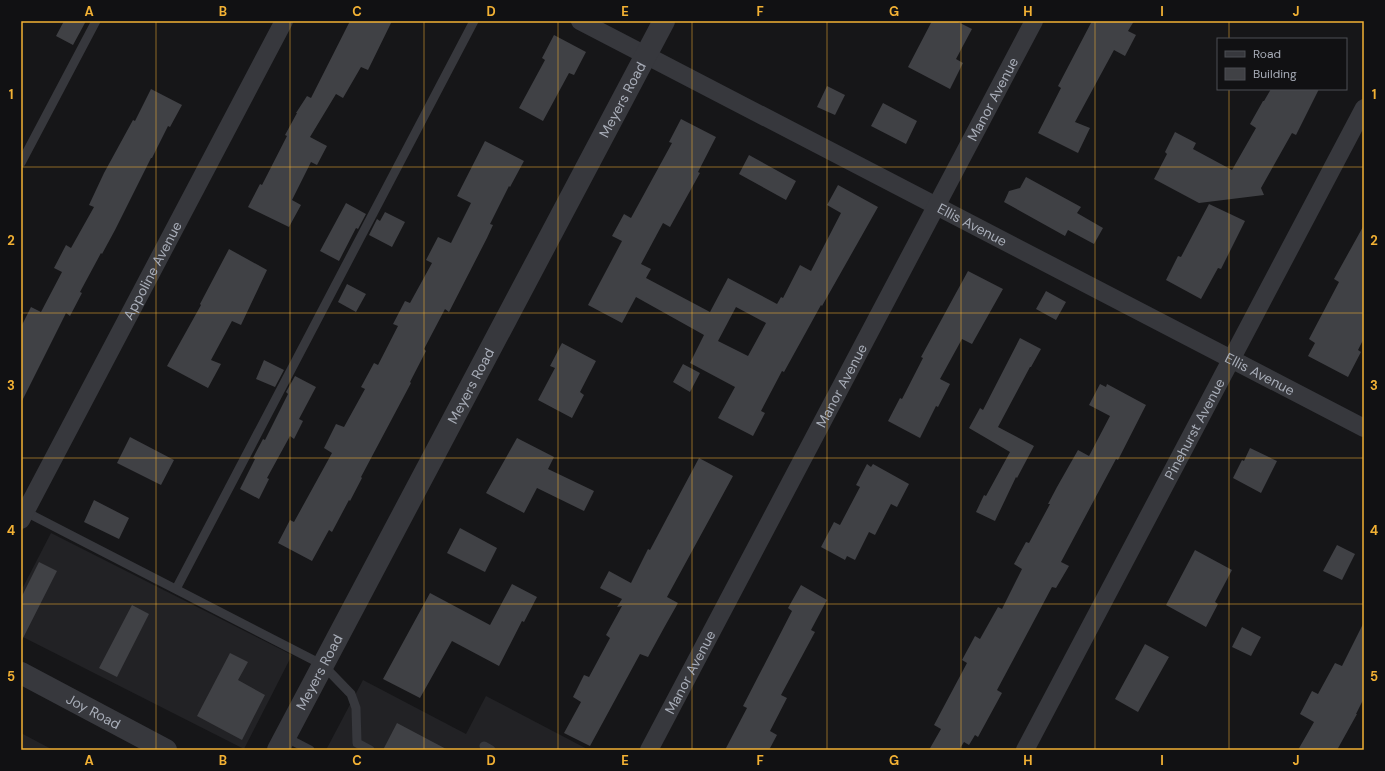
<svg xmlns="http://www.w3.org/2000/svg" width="1385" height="771" viewBox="0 0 1385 771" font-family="'DM Sans',sans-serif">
	<rect width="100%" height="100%" fill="#161618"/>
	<path fill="#222225" d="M51,533L292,655L244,749L21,636V591Z
		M363,680L466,734L486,696L589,750H326Z
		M21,733L53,750H21Z"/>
	<path fill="#404145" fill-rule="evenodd" d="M64,21H86L73,45L56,36Z
		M350,21H392L368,70L361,67L343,98L336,94L310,137L327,146L317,165L311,162L292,200L301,205L289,227L248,207L260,184L262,185L287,136L285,135L297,113H296L307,96L311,98Z
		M932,21H956L972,29L956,59L963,63L950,89L908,67Z
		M1092,21H1134L1128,31L1136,35L1125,56L1114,50L1075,122L1090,128L1078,153L1038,133L1061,88L1058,86Z
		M554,35L586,52L574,75L569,73L543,121L519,108L545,60L542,58Z
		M827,86L845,95L835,115L817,107Z
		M151,89L182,105L170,127L168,126L152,158H151L115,230L102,254L101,253L80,292L82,293L70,316L66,313L21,403V327L31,307L41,312L62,272L54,268L66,245L71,248L94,207L89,205L104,173L133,120L135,121Z
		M1271,89H1319L1296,135L1292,133L1261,188L1264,195L1199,203L1154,179L1167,154L1165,152L1175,132L1196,143L1193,149L1232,170L1256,128L1250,124L1263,101H1264Z
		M883,103L917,121L906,144L871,126Z
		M681,119L716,137L698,172L700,173L670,227L663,223L641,264L651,269L646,278L710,312L728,278L777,304L781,297L783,298L800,265L811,271L841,213L827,205L838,185L878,207L822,306L821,305L784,372L782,371L761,411L765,413L753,436L718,418L735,387L690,363L704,335L636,297L622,323L588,305L622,241L612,236L624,214L631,218L672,143L669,142ZM736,307L766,323L748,356L718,341Z
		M485,141L524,161L510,187L509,186L490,224L493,225L487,238L449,312L445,309L424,349L426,351L410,382L411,383L361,477L362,478L350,501L349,500L332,532L329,530L312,561L278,543L290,520L294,522L332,453L324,448L336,424L344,427L365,389L361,387L374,363L378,365L398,326L393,324L405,301L410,303L432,263L426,260L438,237L451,243L471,203L457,196Z
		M749,155L796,181L786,200L739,174Z
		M1026,177L1081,207L1077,213L1103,228L1094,244L1068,230L1065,236L1004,202L1009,191L1020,188Z
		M346,203L366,214L358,229L356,228L339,261L320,251Z
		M1209,204L1245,221L1221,269L1218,268L1201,299L1166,280L1178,256L1181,257Z
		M385,212L405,222L392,247L369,235L377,219L380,221Z
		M1364,225V338L1358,350L1361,352L1348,377L1308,356L1315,343L1309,339L1339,282L1334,279Z
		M229,249L267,270L241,325L232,321L211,360L221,364L208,388L167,366L201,305L200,304Z
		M968,271L1003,289L972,344L962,339L940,379L950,384L938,407L936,406L920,438L888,421L900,398L902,399L923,358L921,357Z
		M347,284L366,294L356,312L338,302Z
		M1046,291L1066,302L1056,320L1036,309Z
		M1020,338L1041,349L1031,367H1030L998,427L1034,446L1017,478L1016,477L995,521L976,512L984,495L986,496L1010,452L969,428L980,408L983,410Z
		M562,343L596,361L580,392L584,395L572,418L538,400L555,368L550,366Z
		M264,360L284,370L275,387L256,379Z
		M683,364L700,373L690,392L673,382Z
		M295,376L316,387L299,419L303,421L294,439L290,436L267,478L269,479L259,499L240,489L255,459L253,458L263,439L265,440L288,394L286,392Z
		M1100,384L1106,387L1107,384L1146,405L1118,460L1116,459L1061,562L1069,566L1056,588L1052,587L997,690L1002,693L978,737L975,735L969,745L964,742L959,750H929L941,729L934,725L967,663L962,660L975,636L980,639L998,607L1002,609L1022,569L1014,564L1026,542L1029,543L1050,504H1048L1057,487L1078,450L1089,456L1110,416L1089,405Z
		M130,437L174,460L161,485L117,463Z
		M517,438L554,457L548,469L594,491L584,511L537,488L524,513L486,493Z
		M1250,448L1277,461L1261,493L1233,478L1242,460L1244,461Z
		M699,458L733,476L667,597L678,603L665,626L648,657L640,654L590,746L564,733L581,702L573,697L584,675L589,677L610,638L606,635L622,606L617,607L622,599L600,588L609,571L631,583L648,549L650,550L667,518Z
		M867,464L871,467L873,464L909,484L897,507L891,504L875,535L869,532L855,560L847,556L845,560L821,547L834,522L840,525L860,487L856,485Z
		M94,500L129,518L119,539L84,522Z
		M460,528L497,548L485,572L447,553Z
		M1337,545L1355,554L1342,580L1323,571Z
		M1195,550L1232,570L1215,602L1218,604L1206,627L1166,605Z
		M39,562L57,571L21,642V598Z
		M512,584L537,597L524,622L522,621L499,666L452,641L420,698L383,679L430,593L490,625Z
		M801,585L827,600L811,630L815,632L781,695L787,698L770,731L777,735L769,750H725L747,708L743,706L792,611L788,608Z
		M132,605L149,614L117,677L99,668Z
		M1364,622V698L1356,714H1357L1337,750H1298L1314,722L1300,714L1312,691L1318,694L1335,663L1342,666Z
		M1242,627L1261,637L1251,656L1232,647Z
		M1145,644L1169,657L1138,712L1115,699Z
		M230,653L248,662L238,680L265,695L242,740L197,716Z
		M397,723L448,750H383Z"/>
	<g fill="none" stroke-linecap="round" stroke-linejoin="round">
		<path stroke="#37383d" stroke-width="9" d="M21,163L96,21
			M22,510L323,665L351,694L356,708L357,743L370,750
			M176,589L474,21
			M285,737L310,750
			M484,746L491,750"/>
		<g stroke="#37383d" stroke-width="18">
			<path id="s1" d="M580,21L1364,428"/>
			<path id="s2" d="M21,520L284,21"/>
			<path id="s3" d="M649,750L1034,21"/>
			<path id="s4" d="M1025,750L1364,108"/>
		</g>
		<g stroke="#37383d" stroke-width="22">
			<path id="s5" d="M21,673L166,750"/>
			<path id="s6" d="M278,750L664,21"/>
		</g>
	</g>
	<path fill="none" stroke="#f2b134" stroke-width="1" stroke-opacity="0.55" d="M156,21V750M290,21V750M424,21V750M558,21V750M692,21V750M827,21V750M961,21V750M1095,21V750M1229,21V39M1229,89V750M21,167H1364M21,313H1364M21,458H1364M21,604H1364"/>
	<g text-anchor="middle" stroke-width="3.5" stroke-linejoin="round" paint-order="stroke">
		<g font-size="14" fill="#a8adb8" stroke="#111113">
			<text dy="5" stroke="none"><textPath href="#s6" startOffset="736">Meyers Road</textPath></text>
			<text dy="5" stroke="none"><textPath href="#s3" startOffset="736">Manor Avenue</textPath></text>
			<text dy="5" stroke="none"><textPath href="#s1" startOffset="442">Ellis Avenue</textPath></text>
			<text dy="5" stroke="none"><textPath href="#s2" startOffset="282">Appoline Avenue</textPath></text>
			<text dy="5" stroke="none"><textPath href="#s1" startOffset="766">Ellis Avenue</textPath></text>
			<text dy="5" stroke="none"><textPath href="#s6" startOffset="412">Meyers Road</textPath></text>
			<text dy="5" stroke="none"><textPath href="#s3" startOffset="412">Manor Avenue</textPath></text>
			<text dy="5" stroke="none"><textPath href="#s4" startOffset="363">Pinehurst Avenue</textPath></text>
			<text dy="5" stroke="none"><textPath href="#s6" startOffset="88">Meyers Road</textPath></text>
			<text dy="5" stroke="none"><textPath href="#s3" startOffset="88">Manor Avenue</textPath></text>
			<text dy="5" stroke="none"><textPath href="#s5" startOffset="82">Joy Road</textPath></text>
		</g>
	</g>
	<rect width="1385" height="771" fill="none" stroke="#111113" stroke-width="44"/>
	<rect x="1217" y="38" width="130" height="52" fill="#111113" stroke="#4d4f55"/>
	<rect x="1225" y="51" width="20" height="6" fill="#37383d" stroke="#4d4f55"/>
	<text x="1253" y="58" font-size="12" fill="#a8adb8">Road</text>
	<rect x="1225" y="68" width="20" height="12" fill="#404145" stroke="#4d4f55"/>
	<text x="1253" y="78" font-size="12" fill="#a8adb8">Building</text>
	<rect x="22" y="22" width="1341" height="727" fill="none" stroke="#f2b134" stroke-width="1.5"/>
	<g font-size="13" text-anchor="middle" font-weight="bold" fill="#f2b134">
		<text x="89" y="16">A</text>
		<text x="223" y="16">B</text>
		<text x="357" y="16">C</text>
		<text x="491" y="16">D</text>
		<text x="625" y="16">E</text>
		<text x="760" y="16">F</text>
		<text x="894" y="16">G</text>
		<text x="1028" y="16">H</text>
		<text x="1162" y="16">I</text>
		<text x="1296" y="16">J</text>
		<text x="11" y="99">1</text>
		<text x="1374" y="99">1</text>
		<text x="11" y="245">2</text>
		<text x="1374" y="245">2</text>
		<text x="11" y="390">3</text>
		<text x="1374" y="390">3</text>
		<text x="11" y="535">4</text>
		<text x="1374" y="535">4</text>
		<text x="11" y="681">5</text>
		<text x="1374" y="681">5</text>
		<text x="89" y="765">A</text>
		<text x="223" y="765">B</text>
		<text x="357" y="765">C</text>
		<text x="491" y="765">D</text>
		<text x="625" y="765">E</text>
		<text x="760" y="765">F</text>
		<text x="894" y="765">G</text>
		<text x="1028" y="765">H</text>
		<text x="1162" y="765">I</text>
		<text x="1296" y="765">J</text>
	</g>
</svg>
